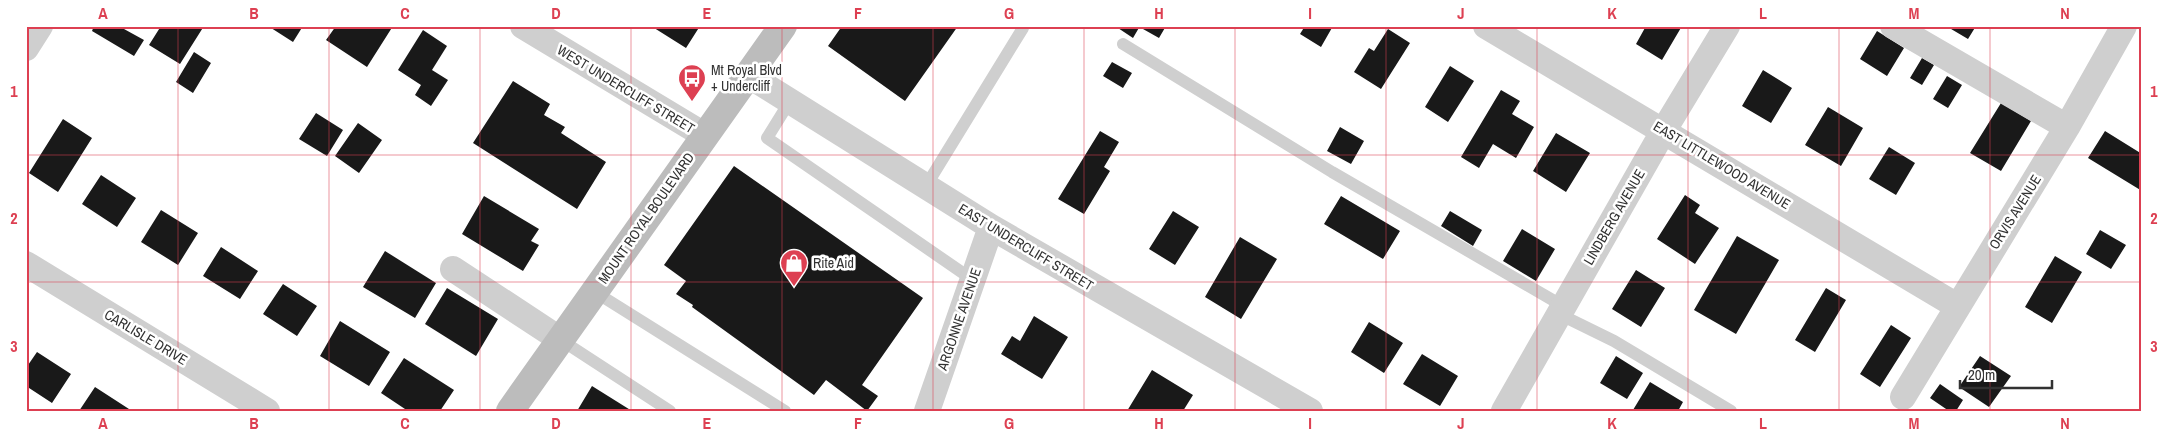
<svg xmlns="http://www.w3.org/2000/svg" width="2168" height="437" viewBox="0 0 2168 437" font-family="'Archivo Narrow',sans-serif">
	<rect width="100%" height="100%" fill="#fff"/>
	<path fill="#191919" d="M94,26H126L124,29L144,40L134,56L92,31Z
		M161,26H204L180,64L149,45Z
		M268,26H303L293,42Z
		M336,26H393L367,67L326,40Z
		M651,26H700L686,48Z
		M842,26H958L905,101L828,46Z
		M1115,26H1140L1133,38Z
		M1144,26H1166L1159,38L1143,29Z
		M1305,26H1333L1321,47L1300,34Z
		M1646,26H1682L1662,60L1636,44Z
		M1946,26H1976L1968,39Z
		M1388,29L1410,43L1381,89L1354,72L1369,48L1374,51Z
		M423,30L447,46L432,70L448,80L431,106L415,95L421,85L398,70Z
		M1877,31L1904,48L1887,76L1860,59Z
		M194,52L211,63L193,93L176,82Z
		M1922,58L1934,65L1922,85L1910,78Z
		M1112,62L1132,73L1123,88L1103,76Z
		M1450,66L1474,81L1448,122L1425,107Z
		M1763,70L1792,88L1771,123L1742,106Z
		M1947,76L1962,85L1948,108L1933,99Z
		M513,81L550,104L544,115L565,127L561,133L606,162L577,209L473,143Z
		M1501,90L1520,101L1512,114L1534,127L1516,158L1493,144L1479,168L1461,157Z
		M2001,103L2031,121L2001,171L1970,153Z
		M1828,107L1863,128L1841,166L1805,145Z
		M316,113L343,130L327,156L299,139Z
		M63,119L92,138L58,192L29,173Z
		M358,123L382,140L359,173L335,156Z
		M1340,127L1364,141L1351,164L1327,151Z
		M1100,131L1119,142L1104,167L1110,171L1084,214L1058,199Z
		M2105,131L2142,154V191L2088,158Z
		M1556,133L1590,153L1566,192L1533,171Z
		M1889,147L1915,163L1896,195L1869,179Z
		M734,166L923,298L862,385L878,396L867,411L826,380L814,395L692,307L693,305L676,294L686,281L664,265Z
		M101,175L136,198L117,227L82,204Z
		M1685,195L1700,205L1695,213L1719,228L1695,264L1657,239Z
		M484,196L539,229L531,241L539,245L523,271L462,234Z
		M1341,196L1400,231L1383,259L1324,224Z
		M161,210L198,233L178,265L141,242Z
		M1173,211L1199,227L1175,265L1149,249Z
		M1450,211L1482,230L1473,246L1441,226Z
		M1522,229L1555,249L1536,281L1503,261Z
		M2100,230L2126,245L2111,269L2086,254Z
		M1737,236L1779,260L1736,334L1694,310Z
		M1240,237L1277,259L1241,319L1205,297Z
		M221,247L258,271L240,299L203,276Z
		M385,251L436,283L415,318L363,287Z
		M2055,256L2082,272L2052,323L2025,307Z
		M1636,270L1665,288L1641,327L1612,309Z
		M283,284L317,306L297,336L263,314Z
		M447,288L498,319L476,356L425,324Z
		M1826,288L1846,300L1815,352L1795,340Z
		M1034,316L1068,337L1042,379L1001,354L1012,336L1020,341Z
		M340,321L390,352L369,386L320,356Z
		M1369,322L1403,343L1384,373L1351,352Z
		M1891,325L1911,338L1880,387L1860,374Z
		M37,352L71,374L52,403L26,386V368Z
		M1422,354L1458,376L1440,406L1403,384Z
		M1616,356L1643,373L1627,399L1600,383Z
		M1980,356L2011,376L1989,407L1959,387Z
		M404,358L454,390L440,411H408L381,393Z
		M1152,370L1193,395L1183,411H1127Z
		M1650,382L1683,402L1678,411L1633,410Z
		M1940,384L1963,400L1956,411H1949L1930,398Z
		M592,386L632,411H577Z
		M95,387L129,409L128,411H79Z"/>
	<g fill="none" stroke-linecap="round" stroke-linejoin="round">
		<path stroke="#cfcfcf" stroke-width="12" d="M1123,44L1332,172L1563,306
			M790,101L767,138L973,280
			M926,186L1023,28L1020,26
			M595,292L785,411
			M1559,314L1614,341L1731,411
			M561,340L670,411"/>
		<path stroke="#cfcfcf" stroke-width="26" d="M523,26L704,135
			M1486,26L1957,306
			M1893,26L2067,127
			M26,48L40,26
			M748,75L991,227L1310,411
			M26,264L267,411
			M453,269L561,340
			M1903,397L2067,127L2124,26
			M927,411L991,227
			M1504,411L1664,130L1727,26"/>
		<path stroke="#bcbcbc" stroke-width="28" d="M510,411L783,26"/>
	</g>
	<path fill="none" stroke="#dd4052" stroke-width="1" stroke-opacity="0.55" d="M178,26V411M329,26V411M480,26V411M631,26V411M782,26V411M933,26V411M1084,26V411M1235,26V411M1386,26V411M1537,26V411M1688,26V411M1839,26V411M1990,26V411M26,155H2142M26,282H2142"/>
	<defs>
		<g id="bus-pin" transform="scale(1.4375)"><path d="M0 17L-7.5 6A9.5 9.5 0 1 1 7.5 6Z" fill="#dd4052" stroke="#fff"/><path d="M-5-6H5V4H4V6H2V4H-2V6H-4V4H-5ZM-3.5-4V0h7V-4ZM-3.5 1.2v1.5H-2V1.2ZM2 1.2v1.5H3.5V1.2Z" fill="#fff"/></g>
		<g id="shop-pin" transform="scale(1.4375)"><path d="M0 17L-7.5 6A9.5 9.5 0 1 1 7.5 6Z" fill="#dd4052" stroke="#fff"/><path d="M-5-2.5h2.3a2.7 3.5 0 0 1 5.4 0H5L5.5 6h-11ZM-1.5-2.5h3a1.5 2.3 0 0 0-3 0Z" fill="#fff"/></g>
	</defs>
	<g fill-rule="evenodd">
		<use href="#bus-pin" x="692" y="78"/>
		<use href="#shop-pin" x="794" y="263"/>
	</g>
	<g text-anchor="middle" stroke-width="5" stroke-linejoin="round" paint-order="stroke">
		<g font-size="14" fill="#323232" stroke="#fff" text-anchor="start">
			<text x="711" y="75">Mt Royal Blvd<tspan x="711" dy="16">+ Undercliff</tspan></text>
			<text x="813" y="268">Rite Aid</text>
		</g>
		<g font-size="14" fill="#323232" stroke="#fff">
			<text transform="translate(626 89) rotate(31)" y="5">WEST UNDERCLIFF STREET</text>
			<text transform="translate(1722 165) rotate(31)" y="5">EAST LITTLEWOOD AVENUE</text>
			<text transform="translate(2015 212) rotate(-58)" y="5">ORVIS AVENUE</text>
			<text transform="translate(1614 217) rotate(-60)" y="5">LINDBERG AVENUE</text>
			<text transform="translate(646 218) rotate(-55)" y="5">MOUNT ROYAL BOULEVARD</text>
			<text transform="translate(1026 247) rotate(31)" y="5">EAST UNDERCLIFF STREET</text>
			<text transform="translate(959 319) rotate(-71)" y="5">ARGONNE AVENUE</text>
			<text transform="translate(146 337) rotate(31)" y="5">CARLISLE DRIVE</text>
		</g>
	</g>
	<rect width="2168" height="437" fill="none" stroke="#ffffff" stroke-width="55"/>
	<path d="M1960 380v8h92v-8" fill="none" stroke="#323232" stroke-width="2.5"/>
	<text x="1968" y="380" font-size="15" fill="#323232" stroke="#ffffff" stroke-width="4" paint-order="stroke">20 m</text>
	<rect x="28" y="28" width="2112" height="382" fill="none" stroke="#dd4052" stroke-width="2"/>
	<g font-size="16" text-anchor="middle" font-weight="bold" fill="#dd4052">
		<text x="103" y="19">A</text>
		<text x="254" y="19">B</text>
		<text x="405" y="19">C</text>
		<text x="556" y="19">D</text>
		<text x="707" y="19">E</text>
		<text x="858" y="19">F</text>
		<text x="1009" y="19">G</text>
		<text x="1159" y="19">H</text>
		<text x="1310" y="19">I</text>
		<text x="1461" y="19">J</text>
		<text x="1612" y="19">K</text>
		<text x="1763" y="19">L</text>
		<text x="1914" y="19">M</text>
		<text x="2065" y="19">N</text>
		<text x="14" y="97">1</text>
		<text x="2154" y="97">1</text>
		<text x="14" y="224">2</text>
		<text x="2154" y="224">2</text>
		<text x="14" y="352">3</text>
		<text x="2154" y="352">3</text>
		<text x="103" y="429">A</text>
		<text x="254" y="429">B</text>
		<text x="405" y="429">C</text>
		<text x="556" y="429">D</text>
		<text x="707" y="429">E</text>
		<text x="858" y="429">F</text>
		<text x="1009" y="429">G</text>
		<text x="1159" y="429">H</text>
		<text x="1310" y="429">I</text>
		<text x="1461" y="429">J</text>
		<text x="1612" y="429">K</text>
		<text x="1763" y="429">L</text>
		<text x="1914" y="429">M</text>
		<text x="2065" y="429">N</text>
	</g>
</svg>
